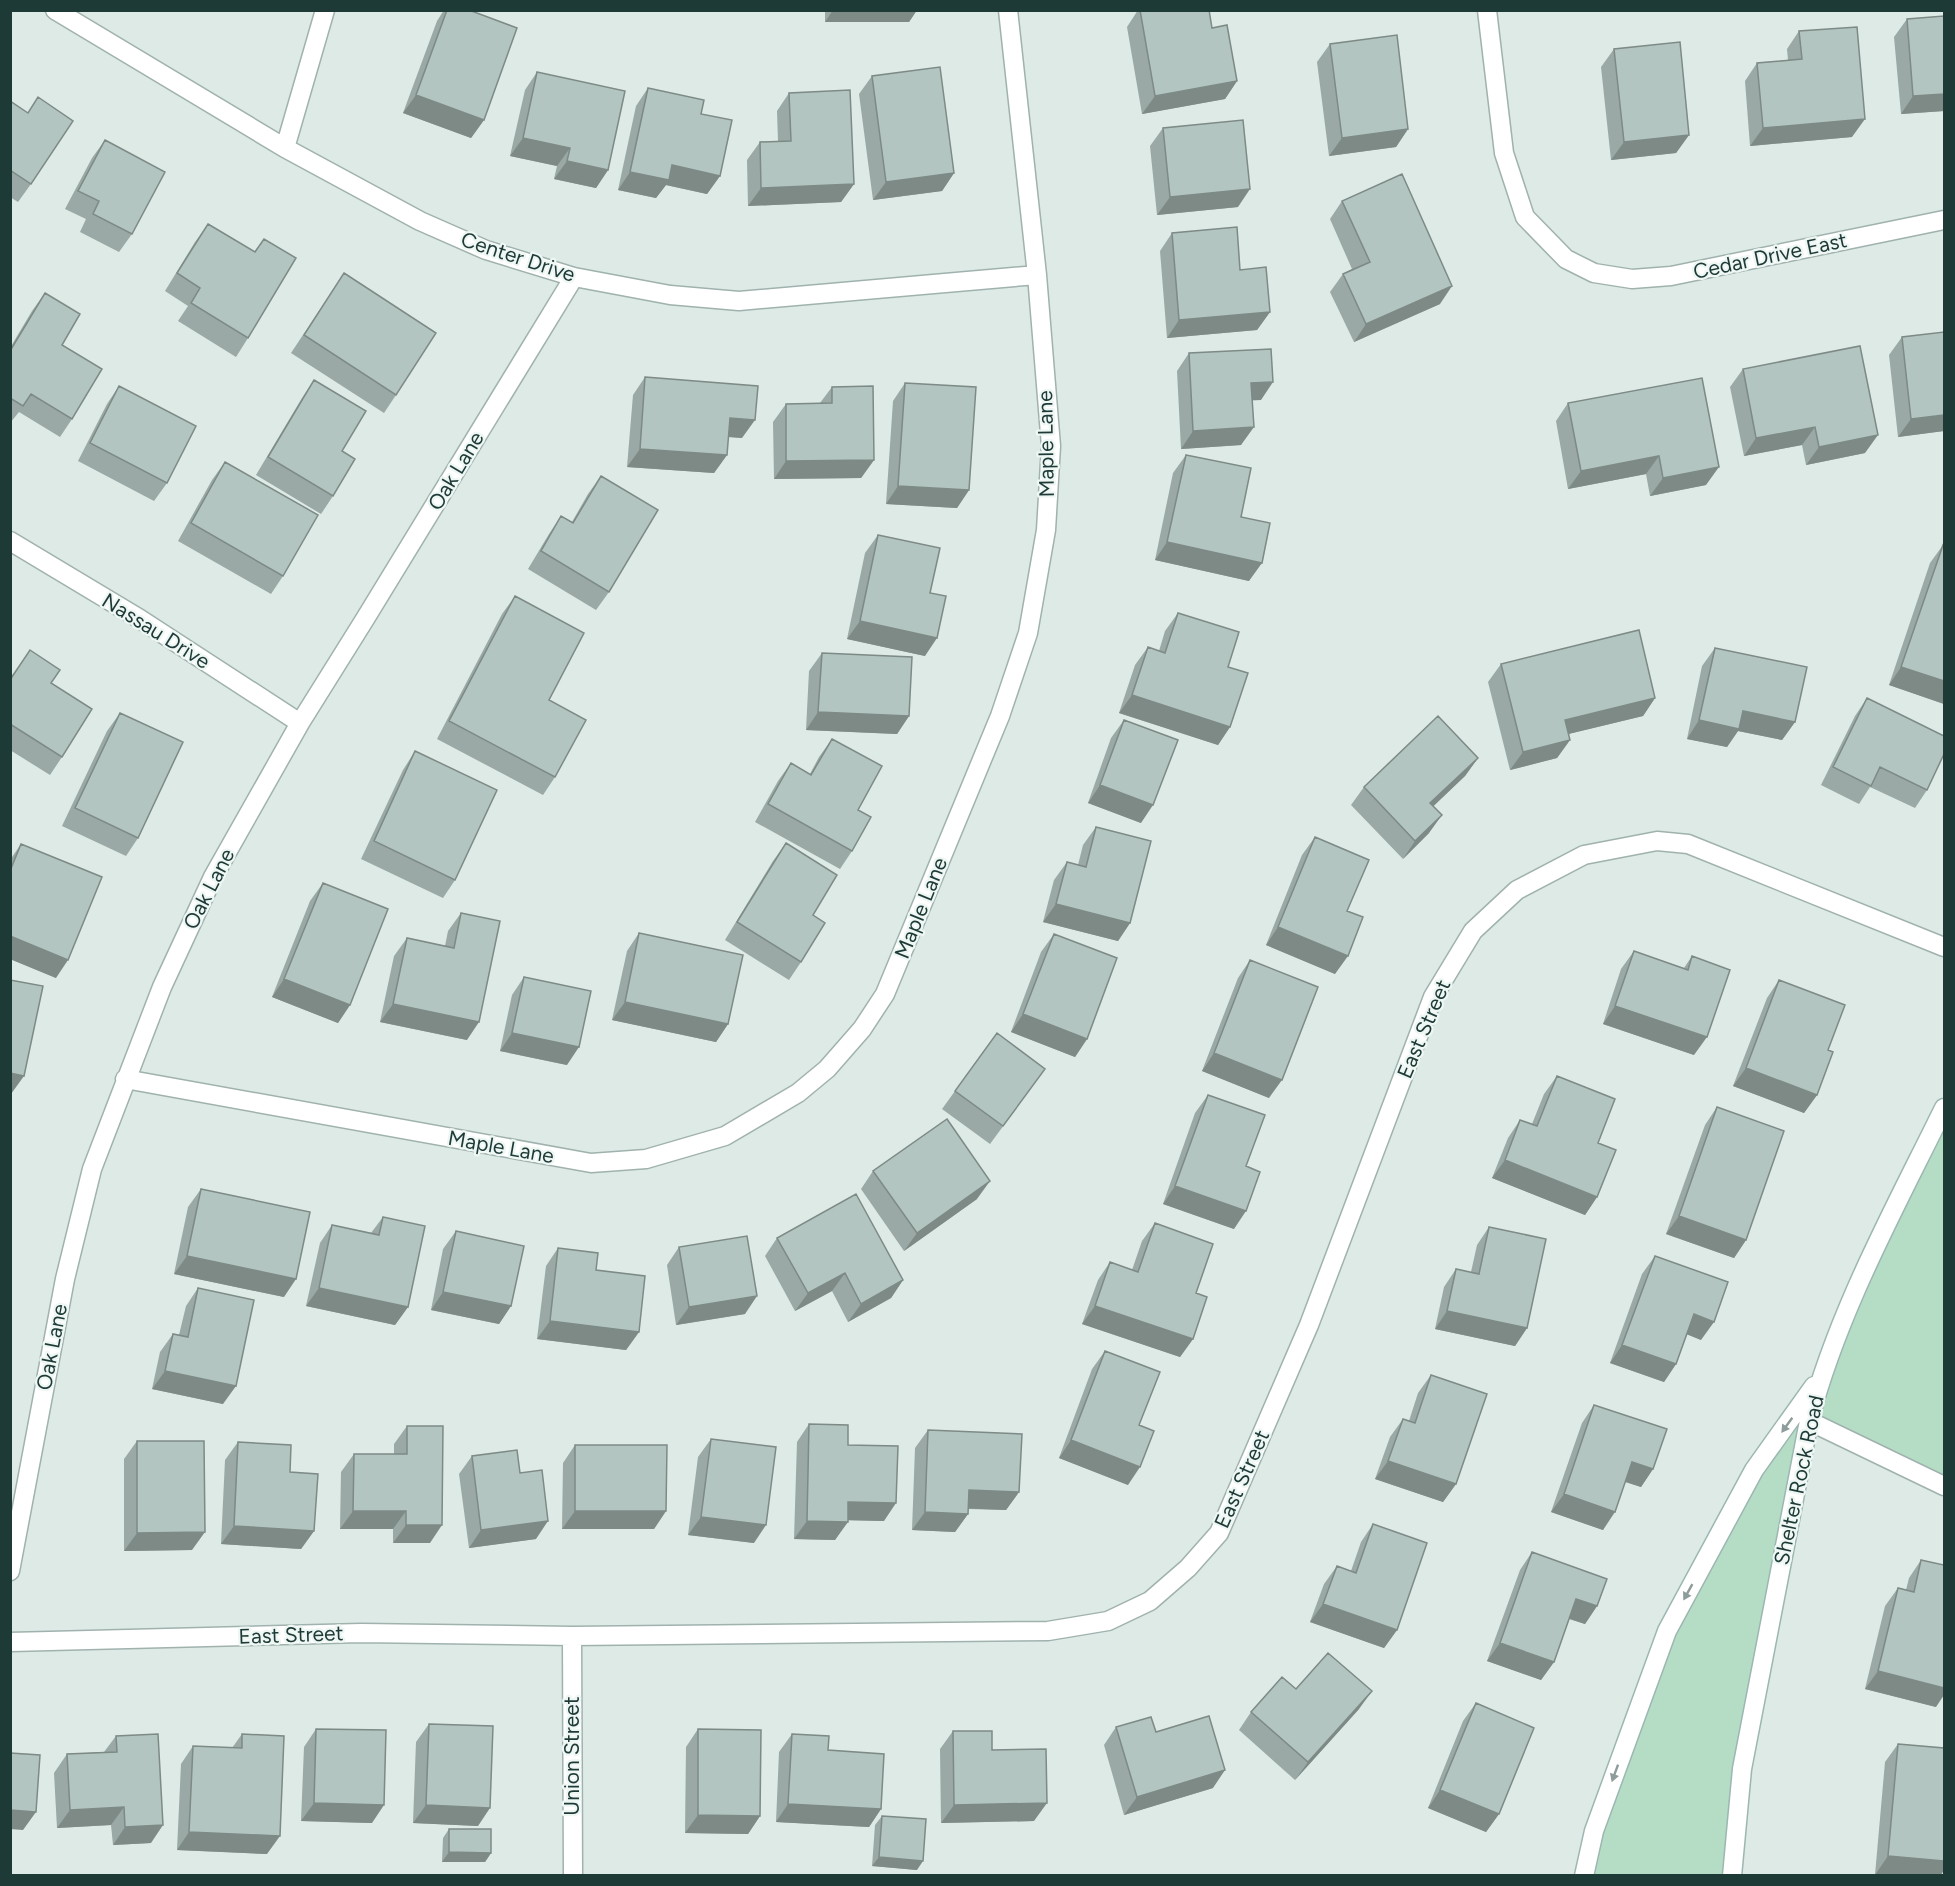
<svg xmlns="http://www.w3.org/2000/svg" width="1955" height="1886" viewBox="0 0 1955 1886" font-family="Figtree,sans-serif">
	<rect width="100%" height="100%" fill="#ddeae6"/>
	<path fill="#b5ddc6" d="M1944,1108V1486L1813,1423L1745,1772L1737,1875L1584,1876L1667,1631L1821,1377Z"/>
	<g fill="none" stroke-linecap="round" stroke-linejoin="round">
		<g stroke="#a0b2ae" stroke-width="21">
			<path id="minor" d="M55,10L285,148L420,221L486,250L574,277L670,295L739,301L1037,275
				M1487,10L1504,153L1525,217L1566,259L1594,273L1632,279L1671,276L1944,220
				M285,148L325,10
				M10,541L140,619L300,723
				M125,1079L591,1163L646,1159L725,1136L798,1093L827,1069L862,1029L885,994L1000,716L1028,633L1046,530L1051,446L1037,275L1008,10
				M1809,1421L1944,1486
				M10,1571L65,1279L92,1169L162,987L213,877L300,723L365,619L574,277
				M572,1636L573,1876
				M10,1642L361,1633L572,1636L1048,1631L1108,1621L1150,1601L1188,1568L1219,1533L1309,1325L1433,997L1473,931L1517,890L1584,855L1657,841L1688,844L1944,947"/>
		</g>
		<g stroke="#9cb7b1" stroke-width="21">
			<path id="secondary" d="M1584,1876L1594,1831L1667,1631L1754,1470L1814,1386
				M1732,1876L1742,1769L1809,1421C1838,1311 1894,1210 1944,1108"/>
		</g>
		<use href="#minor" stroke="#fff" stroke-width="18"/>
		<use href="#secondary" stroke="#fff" stroke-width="18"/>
	</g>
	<path fill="#9aa9a5" d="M444,10H469L484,120L471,138L403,113L437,21Z
		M825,10H917L909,22H825Z
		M1138,10H1209L1212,28L1237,81L1225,99L1142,114L1127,27Z
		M1944,16V111L1901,114L1894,37L1907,19Z
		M1799,31L1852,137L1750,146L1745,81L1757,63L1788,60L1787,49Z
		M1330,44L1408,129L1396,147L1329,156L1317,62Z
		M1614,49L1689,135L1676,153L1611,160L1601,67Z
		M537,72L608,170L596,188L554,179L557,166L510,156L525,90Z
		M872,76L954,173L942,191L873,200L859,94Z
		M648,88L701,114L720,176L707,194L666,185L656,198L618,190L636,106Z
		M789,93L854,184L841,202L748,206L747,160L760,142L778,141L777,111Z
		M10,101L31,184L18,202L10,197Z
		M1163,128L1238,207L1157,215L1150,146Z
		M105,140L132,234L119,252L80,232L86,219L65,209L92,158Z
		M1342,201L1440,304L1354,342L1330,292L1343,274L1352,269L1330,219Z
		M208,224L254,252L264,239L248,338L236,357L178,321L188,306L165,291L195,242Z
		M1172,233L1240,270L1270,312L1257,330L1167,338L1160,251Z
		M344,273L396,395L384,413L291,353Z
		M45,293L72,419L60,437L19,412L10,423V348L32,311Z
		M1902,337L1944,431L1898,437L1889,355Z
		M1189,353L1261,400H1252L1241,445L1181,449L1177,371Z
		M1743,369L1865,453L1806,465L1802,445L1744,456L1730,387Z
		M645,377L742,438L728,437L727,455L714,473L627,467L633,395Z
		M314,380L342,451L333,496L321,514L256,475L302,398Z
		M905,383L969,490L957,508L886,504L893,401Z
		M119,386L167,483L154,501L78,461L107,404Z
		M832,387L874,460L861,478L774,479L773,422L786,404L820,403Z
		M1568,403L1706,485L1650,496L1646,474L1568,489L1556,421Z
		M1186,455L1241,517L1249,581L1155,560L1173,473Z
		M225,462L283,576L271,594L178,541L212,480Z
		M601,476L609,592L596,610L528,569L549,534L561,516L572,522L588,494Z
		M878,535L930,593L925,656L847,639L865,553Z
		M1943,545L1944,546V704L1889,685L1930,563Z
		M515,596L549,700L555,777L543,795L437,739L502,614Z
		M1178,613L1228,667L1230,727L1218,745L1119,713L1135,665L1148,647L1159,651L1165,631Z
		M1715,648L1795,722L1782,740L1738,731L1727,747L1687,739L1702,666Z
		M30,650L51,683L62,757L50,775L10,750V678Z
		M822,653L909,716L897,734L806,730L809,671Z
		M1501,664L1655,698L1643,716L1568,734L1570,740L1557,758L1510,770L1488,682Z
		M1867,698L1927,790L1915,808L1870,787L1859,804L1821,785L1855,716Z
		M120,713L138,838L126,856L62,826L107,731Z
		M1124,720L1141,823L1088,803L1111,738Z
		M832,739L852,851L840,869L755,822L778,781L791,763L810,774L819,757Z
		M415,751L455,880L443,898L361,859L403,770Z
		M1478,758L1465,776L1433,806L1429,833L1403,859L1351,805L1364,787Z
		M1096,827L1130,923L1118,941L1043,922L1054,880L1067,862L1078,865L1083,845Z
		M1315,837L1347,911L1335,974L1266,945L1302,855Z
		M786,843L813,915L801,962L789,980L725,940L773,861Z
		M21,844L56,978L10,959V860Z
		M323,883L350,1005L338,1023L272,997L310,901Z
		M461,913L467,1040L380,1022L394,956L407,938L445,946L448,931Z
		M639,933L728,1024L716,1042L612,1020L627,951Z
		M1054,934L1087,1039L1075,1057L1011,1032L1041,952Z
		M1634,951L1684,968L1692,956L1694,1055L1603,1024L1621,969Z
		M1250,960L1269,1098L1202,1071L1238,978Z
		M524,977L567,1065L500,1051L512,995Z
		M1779,980L1828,1050L1817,1095L1804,1113L1733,1086L1767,998Z
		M997,1033L1032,1087L990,1144L942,1109Z
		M1557,1076L1598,1143L1597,1197L1585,1215L1492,1178L1508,1138L1520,1120L1532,1124L1544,1094Z
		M1208,1095L1234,1229L1163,1204L1195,1113Z
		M1717,1107L1746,1240L1734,1258L1666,1234L1705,1125Z
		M873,1171L977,1199L904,1251L861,1189Z
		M201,1189L284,1297L174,1274L188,1207Z
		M383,1217L408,1307L395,1325L306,1306L320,1243L332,1225L371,1233Z
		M1155,1223L1196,1293L1193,1339L1180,1357L1082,1324L1098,1280L1110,1262L1132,1270L1142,1241Z
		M1489,1227L1527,1328L1515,1346L1435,1329L1444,1287L1456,1269L1471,1272L1477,1245Z
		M456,1231L511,1306L499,1324L431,1310L443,1249Z
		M777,1238L903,1280L891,1298L848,1322L832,1291L795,1311L765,1256Z
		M679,1247L745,1314L676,1325L667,1265Z
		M558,1248L596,1270L639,1332L626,1350L537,1339L546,1266Z
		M1655,1256L1701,1340L1687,1334L1676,1364L1664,1382L1610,1363L1642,1274Z
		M198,1288L223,1404L152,1389L160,1352L173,1334L179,1335L186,1306Z
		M1105,1351L1139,1425L1128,1485L1059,1458L1092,1369Z
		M1431,1375L1456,1484L1443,1502L1375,1479L1390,1437L1403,1419L1409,1421L1418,1393Z
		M1594,1405L1653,1469L1641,1487L1625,1482L1603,1530L1551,1512L1582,1423Z
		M809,1424L848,1445L884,1521L848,1520L835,1540L794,1539L797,1442Z
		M407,1426L430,1543H393V1529H340L341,1472L354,1454H394V1444Z
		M928,1430L1019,1492L1006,1510L968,1509V1514L955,1532L912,1530L915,1448Z
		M711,1439L754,1543L688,1535L698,1457Z
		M137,1441L192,1550L124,1551V1459Z
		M238,1442L290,1472L314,1531L301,1549L221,1544L225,1460Z
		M575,1445L666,1511L654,1529H562L563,1463Z
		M472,1456L520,1473L536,1539L469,1548L459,1474Z
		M1373,1524L1397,1630L1384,1648L1310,1622L1324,1584L1337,1566L1351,1571L1361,1542Z
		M1532,1552L1597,1606L1585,1624L1569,1619L1554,1662L1541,1680L1487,1661L1520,1570Z
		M1921,1560L1936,1707L1865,1689L1885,1606L1898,1588L1906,1590L1909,1578Z
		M1296,1689L1359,1709L1295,1780L1239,1730L1251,1712Z
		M1476,1703L1499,1814L1486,1832L1428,1808L1463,1721Z
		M429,1724L478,1826L413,1823L416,1742Z
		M1116,1727L1156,1732L1213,1788L1124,1815L1104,1745Z
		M316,1729L372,1823L301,1821L304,1747Z
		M698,1729L760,1816L748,1834L685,1833L686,1747Z
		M953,1731L1034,1821L941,1823L940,1749Z
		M242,1734L267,1854L177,1850L181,1764L193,1746L232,1748Z
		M792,1734L828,1750L881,1809L869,1827L776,1822L779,1752Z
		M116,1736L151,1843L113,1845L111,1825L57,1828L54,1773L67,1754L104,1752Z
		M1898,1744L1944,1870L1875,1875L1885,1762Z
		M882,1816L917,1870L872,1866L875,1825Z
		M449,1829L491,1853L485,1862H442L443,1838Z"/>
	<path fill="#7d8a86" d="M833,10H917L909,22H825Z
		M1237,81L1225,99L1142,114L1155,96Z
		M1944,94V111L1901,114L1913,96Z
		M416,95L484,120L471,138L403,113Z
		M1865,119L1852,137L1750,146L1763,128Z
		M1408,129L1396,147L1329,156L1342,138Z
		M1689,135L1676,153L1611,160L1624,142Z
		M523,138L570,148L557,166L510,156Z
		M567,161L608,170L596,188L554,179Z
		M672,165L720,176L707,194L666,185L656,198L618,190L630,172Z
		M954,173L942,191L873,200L886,182Z
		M854,184L841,202L748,206L761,188Z
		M1250,189L1238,207L1157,215L1170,197Z
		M1452,286L1440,304L1354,342L1366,324Z
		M1270,312L1257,330L1167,338L1179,320Z
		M1273,382L1261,400L1239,401L1251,383Z
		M1944,415V431L1898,437L1911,419Z
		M730,418L755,420L742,438L717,436Z
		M1254,427L1241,445L1181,449L1193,431Z
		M1815,427L1802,445L1744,456L1756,438Z
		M1878,435L1865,453L1806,465L1819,447Z
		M640,449L727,455L714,473L627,467Z
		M1659,456L1646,474L1568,489L1581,471Z
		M874,460L861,478L774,479L786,461Z
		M1719,467L1706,485L1650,496L1663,478Z
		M898,486L969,490L957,508L886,504Z
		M1167,542L1262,563L1249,581L1155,560Z
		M860,621L937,638L925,656L847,639Z
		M1901,667L1944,681V704L1889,685Z
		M1132,695L1230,727L1218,745L1119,713Z
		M1655,698L1643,716L1552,738L1565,720Z
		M1743,711L1795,722L1782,740L1738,731L1727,747L1687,739L1699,720Z
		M818,712L909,716L897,734L806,730Z
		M1570,740L1557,758L1510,770L1523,752Z
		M1478,758L1465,776L1418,821L1430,803Z
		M1100,785L1153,805L1141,823L1088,803Z
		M1442,815L1429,833L1403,859L1415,841Z
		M1056,904L1130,923L1118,941L1043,922Z
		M1278,927L1348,956L1335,974L1266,945Z
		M10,936L68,960L56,978L10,959Z
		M284,979L350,1005L338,1023L272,997Z
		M625,1002L728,1024L716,1042L612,1020Z
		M393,1004L479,1022L467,1040L380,1022Z
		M1615,1006L1707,1037L1694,1055L1603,1024Z
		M1023,1014L1087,1039L1075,1057L1011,1032Z
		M512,1033L579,1047L567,1065L500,1051Z
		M1214,1053L1282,1080L1269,1098L1202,1071Z
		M1746,1068L1817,1095L1804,1113L1733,1086Z
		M10,1073L24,1076L11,1094H10Z
		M1505,1160L1597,1197L1585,1215L1492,1178Z
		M990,1181L977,1199L904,1251L917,1233Z
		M1175,1186L1246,1211L1234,1229L1163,1204Z
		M1679,1216L1746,1240L1734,1258L1666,1234Z
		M187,1256L296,1279L284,1297L174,1274Z
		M845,1273L832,1291L795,1311L808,1293Z
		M903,1280L891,1298L848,1322L861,1304Z
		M319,1288L408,1307L395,1325L306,1306Z
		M443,1292L511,1306L499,1324L431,1310Z
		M757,1296L745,1314L676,1325L689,1307Z
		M1095,1306L1193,1339L1180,1357L1082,1324Z
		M1447,1311L1527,1328L1515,1346L1435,1329Z
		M1694,1314L1714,1322L1701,1340L1681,1332Z
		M550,1321L639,1332L626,1350L537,1339Z
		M1622,1345L1676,1364L1664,1382L1610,1363Z
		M165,1371L236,1386L223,1404L152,1389Z
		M1071,1440L1140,1467L1128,1485L1059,1458Z
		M1388,1461L1456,1484L1443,1502L1375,1479Z
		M1632,1462L1653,1469L1641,1487L1620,1480Z
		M969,1490L1019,1492L1006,1510L956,1508Z
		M1564,1494L1615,1512L1603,1530L1551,1512Z
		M848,1502L896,1503L884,1521L836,1520Z
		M353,1511H406L393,1529H340Z
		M575,1511H666L654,1529H562Z
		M925,1512L968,1514L955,1532L912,1530Z
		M701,1517L766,1525L754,1543L688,1535Z
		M548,1521L536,1539L469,1548L481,1530Z
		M807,1521L848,1522L835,1540L794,1539Z
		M406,1525H442L430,1543H393Z
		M234,1526L314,1531L301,1549L221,1544Z
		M205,1532L192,1550L124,1551L137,1533Z
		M1576,1599L1597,1606L1585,1624L1564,1617Z
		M1323,1604L1397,1630L1384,1648L1310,1622Z
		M1500,1643L1554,1662L1541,1680L1487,1661Z
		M1878,1671L1944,1688V1695L1936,1707L1865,1689Z
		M1372,1691L1359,1709L1295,1780L1308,1762Z
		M1225,1770L1213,1788L1124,1815L1137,1797Z
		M1440,1790L1499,1814L1486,1832L1428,1808Z
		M314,1803L384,1805L372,1823L301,1821Z
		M1047,1803L1034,1821L941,1823L954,1805Z
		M788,1804L881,1809L869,1827L776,1822Z
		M426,1805L490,1808L478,1826L413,1823Z
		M124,1807L111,1825L57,1828L70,1810Z
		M10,1810L36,1812L23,1830L10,1829Z
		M698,1815L760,1816L748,1834L685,1833Z
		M163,1825L151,1843L113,1845L125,1827Z
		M189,1832L280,1836L267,1854L177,1850Z
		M449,1852L491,1853L485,1862H442Z
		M1888,1856L1944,1861V1870L1941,1875H1875Z
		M879,1857L923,1861L917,1870L872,1866Z"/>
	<path fill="#b3c5c0" stroke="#7d8a86" stroke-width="1.5" d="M447,10H469L517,28L484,120L416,95Z
		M1140,10H1209L1212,28L1227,25L1237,81L1155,96Z
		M1944,16V94L1913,96L1907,19Z
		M1857,27L1865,119L1763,128L1757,63L1802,59L1799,31Z
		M1397,35L1408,129L1342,138L1330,44Z
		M1680,42L1689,135L1624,142L1614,49Z
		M940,67L954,173L886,182L872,76Z
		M537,72L625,91L608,170L567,161L570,148L523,138Z
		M648,88L704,100L701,114L732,120L720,176L672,165L669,180L630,172Z
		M850,90L854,184L761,188L760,142L791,141L789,93Z
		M38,97L73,121L31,184L10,170V101L28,113Z
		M1243,120L1250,189L1170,197L1163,128Z
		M105,140L165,172L132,234L93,214L99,201L78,191Z
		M1402,174L1452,286L1366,324L1343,274L1370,262L1342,201Z
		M208,224L255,252L264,239L296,258L248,338L191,303L200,288L177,273Z
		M1237,227L1240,270L1266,267L1270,312L1179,320L1172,233Z
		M344,273L436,333L396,395L304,335Z
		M45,293L80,314L62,345L102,369L72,419L31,394L23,406L10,398V351Z
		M1944,332V415L1911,419L1902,337Z
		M1860,346L1878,435L1819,447L1815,427L1756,438L1743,369Z
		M1271,349L1273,382L1251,383L1254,427L1193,431L1189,353Z
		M645,377L758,386L755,420L730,418L727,455L640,449Z
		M1702,378L1719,467L1663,478L1659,456L1581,471L1568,403Z
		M314,380L366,411L342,451L355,459L333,496L268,457Z
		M905,383L976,387L969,490L898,486Z
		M119,386L196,426L167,483L90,443Z
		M873,386L874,460L786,461V404L832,403V387Z
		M1186,455L1251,468L1241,517L1270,523L1262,563L1167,542Z
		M225,462L318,515L283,576L191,523Z
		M601,476L658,510L609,592L541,551L561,516L573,523Z
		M878,535L940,548L930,593L946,596L937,638L860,621Z
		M1943,545L1944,546V681L1901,667Z
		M515,596L584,633L549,700L586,720L555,777L449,721Z
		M1178,613L1239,632L1228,667L1248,673L1230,727L1132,695L1148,647L1165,653Z
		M1639,630L1655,698L1565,720L1570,740L1523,752L1501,664Z
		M1715,648L1807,667L1795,722L1743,711L1739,729L1699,720Z
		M30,650L60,670L51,683L92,709L62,757L10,724V680Z
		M822,653L912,657L909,716L818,712Z
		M1867,698L1944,736V754L1927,790L1880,767L1871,786L1833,767Z
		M120,713L183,742L138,838L75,808Z
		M1438,716L1478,758L1430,803L1442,815L1415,841L1364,787Z
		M1124,720L1178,740L1153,805L1100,785Z
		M832,739L882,766L858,810L871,817L852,851L768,804L791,763L811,775Z
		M415,751L497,790L455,880L374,841Z
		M1096,827L1151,841L1130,923L1056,904L1067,862L1086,867Z
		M1315,837L1369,860L1347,911L1363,917L1348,956L1278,927Z
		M786,843L837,875L813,915L825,923L801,962L737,922Z
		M21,844L102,877L68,960L10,936V871Z
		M323,883L388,909L350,1005L284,979Z
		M461,913L500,921L479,1022L393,1004L407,938L454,948Z
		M639,933L743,955L728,1024L625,1002Z
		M1054,934L1117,958L1087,1039L1023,1014Z
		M1634,951L1688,970L1692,956L1730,970L1707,1037L1615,1006Z
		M1250,960L1318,987L1282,1080L1214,1053Z
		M524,977L591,991L579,1047L512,1033Z
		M10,980L43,986L24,1076L10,1073Z
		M1779,980L1845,1005L1828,1050L1833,1052L1817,1095L1746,1068Z
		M997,1033L1045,1069L1003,1126L955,1091Z
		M1557,1076L1615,1099L1598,1143L1616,1150L1597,1197L1505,1160L1520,1120L1537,1126Z
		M1208,1095L1265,1115L1246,1166L1260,1172L1246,1211L1175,1186Z
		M1717,1107L1784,1131L1746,1240L1679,1216Z
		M947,1119L990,1181L917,1233L873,1171Z
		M201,1189L310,1212L296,1279L187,1256Z
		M856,1194L903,1280L861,1304L845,1273L808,1293L777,1238Z
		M383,1217L425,1226L408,1307L319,1288L332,1225L379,1235Z
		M1155,1223L1213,1244L1196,1293L1207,1297L1193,1339L1095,1306L1110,1262L1138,1272Z
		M1489,1227L1546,1239L1527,1328L1447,1311L1456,1269L1479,1274Z
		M456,1231L524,1246L511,1306L443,1292Z
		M747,1236L757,1296L689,1307L679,1247Z
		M558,1248L598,1253L596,1270L645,1276L639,1332L550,1321Z
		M1655,1256L1728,1282L1714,1322L1694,1314L1676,1364L1622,1345Z
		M198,1288L254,1300L236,1386L165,1371L173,1334L188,1337Z
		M1105,1351L1160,1372L1139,1425L1154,1431L1140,1467L1071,1440Z
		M1431,1375L1487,1394L1456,1484L1388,1461L1403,1419L1415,1423Z
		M1594,1405L1667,1429L1653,1469L1632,1462L1615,1512L1564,1494Z
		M809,1424L848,1425V1445L898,1446L896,1503L848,1502V1522L807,1521Z
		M407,1426H443L442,1525H406V1511H353L354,1454H407Z
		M928,1430L1022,1434L1019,1492L969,1490L968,1514L925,1512Z
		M711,1439L776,1447L766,1525L701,1517Z
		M137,1441H204L205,1532L137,1533Z
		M238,1442L291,1445L290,1472L318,1474L314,1531L234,1526Z
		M575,1445H667L666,1511H575Z
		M517,1450L520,1473L542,1470L548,1521L481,1530L472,1456Z
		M1373,1524L1427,1543L1397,1630L1323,1604L1337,1566L1356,1573Z
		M1532,1552L1607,1579L1597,1606L1576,1599L1554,1662L1500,1643Z
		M1921,1560L1944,1565V1688L1878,1671L1898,1588L1914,1592Z
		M1328,1653L1372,1691L1308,1762L1251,1712L1282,1677L1296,1689Z
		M1476,1703L1534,1728L1499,1814L1440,1790Z
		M1209,1716L1225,1770L1137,1797L1116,1727L1151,1717L1156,1732Z
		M429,1724L493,1726L490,1808L426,1805Z
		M316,1729L386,1730L384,1805L314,1803Z
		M698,1729L761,1730L760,1816L698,1815Z
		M953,1731H992V1750L1046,1749L1047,1803L954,1805Z
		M158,1734L163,1825L125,1827L124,1807L70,1810L67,1754L117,1752L116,1736Z
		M242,1734L284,1736L280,1836L189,1832L193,1746L242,1748Z
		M792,1734L829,1736L828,1750L884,1754L881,1809L788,1804Z
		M1898,1744L1944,1748V1861L1888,1856Z
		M10,1753L40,1755L36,1812L10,1810Z
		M882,1816L926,1819L923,1861L879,1857Z
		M449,1829H491V1853L449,1852Z"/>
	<defs><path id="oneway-solid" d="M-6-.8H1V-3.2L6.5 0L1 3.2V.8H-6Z" transform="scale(1.5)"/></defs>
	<g fill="#8e9c9b">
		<use href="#oneway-solid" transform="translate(1787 1425) rotate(126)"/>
		<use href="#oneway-solid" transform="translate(1688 1592) rotate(119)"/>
		<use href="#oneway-solid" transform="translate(1615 1773) rotate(110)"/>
	</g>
	<g text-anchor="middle" stroke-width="4.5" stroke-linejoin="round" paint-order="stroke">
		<g font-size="21" fill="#1e3a37" stroke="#eef7f4">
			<text transform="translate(1770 256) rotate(-12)" y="7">Cedar Drive East</text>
			<text transform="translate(518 257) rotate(18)" y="7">Center Drive</text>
			<text transform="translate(1046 444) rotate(-91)" y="7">Maple Lane</text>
			<text transform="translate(456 471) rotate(-59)" y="7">Oak Lane</text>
			<text transform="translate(156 631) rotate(32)" y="7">Nassau Drive</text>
			<text transform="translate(209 889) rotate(-63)" y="7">Oak Lane</text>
			<text transform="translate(921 908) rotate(-68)" y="7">Maple Lane</text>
			<text transform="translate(1424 1029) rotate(-67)" y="7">East Street</text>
			<text transform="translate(501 1147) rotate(10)" y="7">Maple Lane</text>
			<text transform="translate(52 1347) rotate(-79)" y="7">Oak Lane</text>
			<text transform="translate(1242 1479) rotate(-66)" y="7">East Street</text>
			<text transform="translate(1799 1480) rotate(-78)" y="7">Shelter Rock Road</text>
			<text transform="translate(291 1635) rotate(-2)" y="7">East Street</text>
			<text transform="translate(572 1756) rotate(-90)" y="7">Union Street</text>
		</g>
	</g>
	<rect width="1955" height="1886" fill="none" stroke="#1e3a37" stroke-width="24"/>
</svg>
